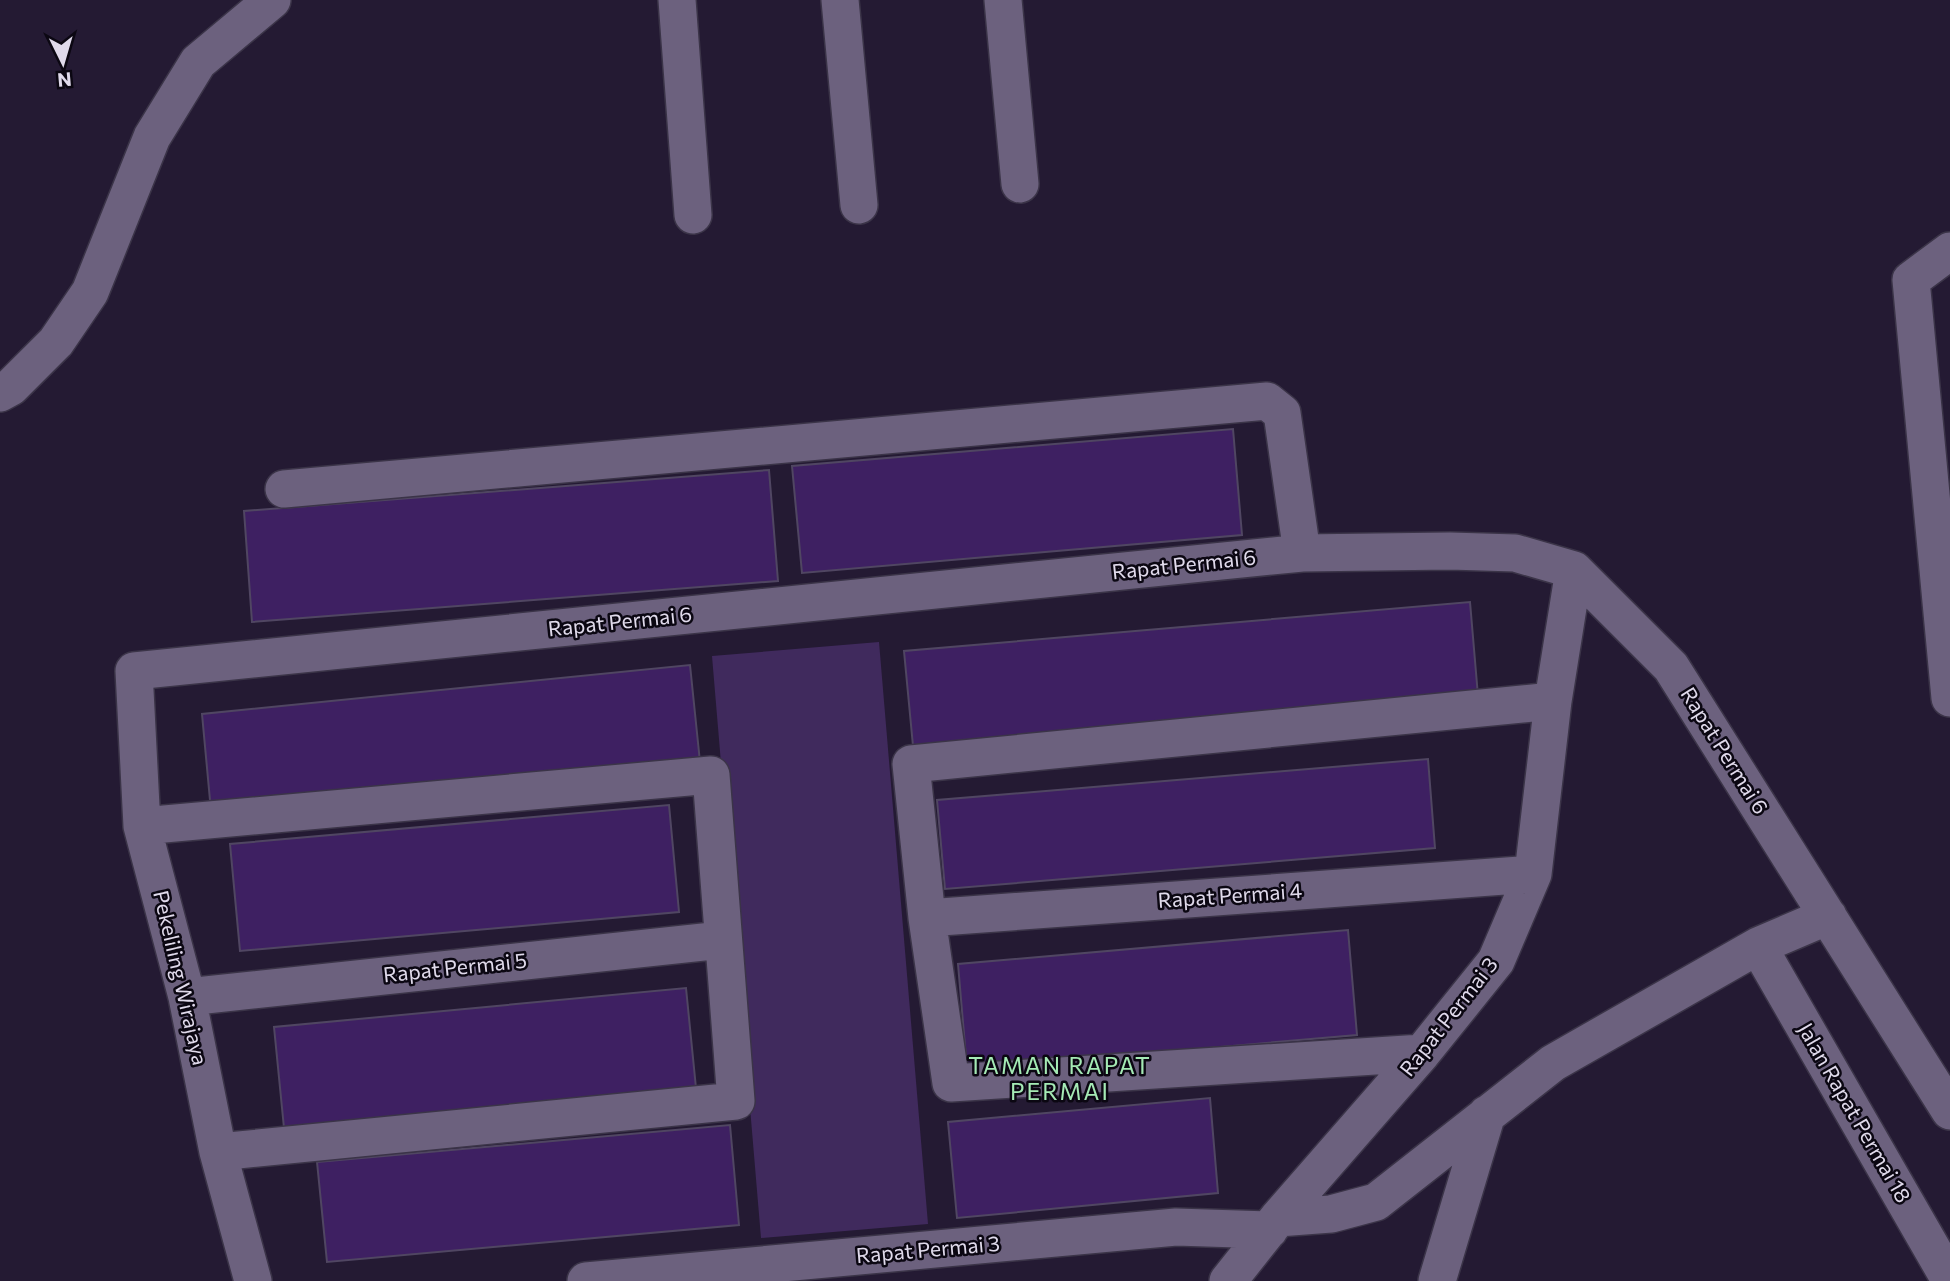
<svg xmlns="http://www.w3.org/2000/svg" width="1950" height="1281" viewBox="0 0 1950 1281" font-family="Commissioner,sans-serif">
	<rect width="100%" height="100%" fill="#241a33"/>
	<path fill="#402a5d" d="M879,642L928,1224L761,1238L712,656Z"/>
	<path fill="#3e2062" stroke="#504662" stroke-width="2" d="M1233,429L1242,535L802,573L792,466Z
		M769,470L778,581L252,622L244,511Z
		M1470,602L1478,696L913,746L904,651Z
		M690,665L700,762L211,811L202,714Z
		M1428,759L1435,848L945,889L937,800Z
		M669,805L679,912L240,951L230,844Z
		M1348,930L1357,1035L967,1069L958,964Z
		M686,988L696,1088L284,1128L274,1027Z
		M1210,1098L1218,1193L957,1218L948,1122Z
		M730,1125L739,1225L327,1262L317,1162Z"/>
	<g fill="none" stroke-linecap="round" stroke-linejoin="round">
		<g stroke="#3b3448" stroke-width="40">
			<path id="minor" d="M677,0L693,215
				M840,0L859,205
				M1003,0L1020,184
				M1950,251L1911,280L1950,698
				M0,393L11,387L56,342L90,292L152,137L198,62L272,0
				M284,489L1267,401L1282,413L1302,553
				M142,826L711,775L736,1101L218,1152
				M927,918L1533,874
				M1758,946L1950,1280
				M187,997L722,940
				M1422,1053L951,1083L927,918L911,764L1553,701
				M1278,1218L1331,1214L1376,1202L1553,1063L1758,946L1828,916
				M253,1281L218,1152L187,997L142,826L134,671L1302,553L1450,551L1515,553L1574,570L1671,667L1950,1111
				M586,1281L1176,1227L1269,1230
				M1228,1281L1278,1218L1422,1053L1496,961L1533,874L1553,701L1574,570
				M1437,1281L1487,1114"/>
		</g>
		<use href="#minor" stroke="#6c617e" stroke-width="37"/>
	</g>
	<g text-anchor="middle" stroke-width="5" stroke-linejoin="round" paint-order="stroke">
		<g font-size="21" fill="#e0daeb" stroke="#0b0712">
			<text transform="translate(1184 565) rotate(-6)" y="7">Rapat Permai 6</text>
			<text transform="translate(620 622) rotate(-6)" y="7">Rapat Permai 6</text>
			<text transform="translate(1724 751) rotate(58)" y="7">Rapat Permai 6</text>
			<text transform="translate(1230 896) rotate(-4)" y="7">Rapat Permai 4</text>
			<text transform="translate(455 968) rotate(-6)" y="7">Rapat Permai 5</text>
			<text transform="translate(180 978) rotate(77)" y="7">Pekeliling Wirajaya</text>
			<text transform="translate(1449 1017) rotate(-52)" y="7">Rapat Permai 3</text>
			<text transform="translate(1854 1113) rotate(60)" y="7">Jalan Rapat Permai 18</text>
			<text transform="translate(928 1250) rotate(-5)" y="7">Rapat Permai 3</text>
		</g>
		<g font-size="23" letter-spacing="2" fill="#a5eab5" stroke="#0b0712">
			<text x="1060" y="1074">TAMAN RAPAT<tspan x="1060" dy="26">PERMAI</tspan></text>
		</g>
	</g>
	<g transform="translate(63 63) rotate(175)" stroke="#0b0712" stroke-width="5" paint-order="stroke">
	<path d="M0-5L12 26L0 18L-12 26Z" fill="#e0daeb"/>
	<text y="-10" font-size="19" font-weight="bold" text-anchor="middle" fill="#e0daeb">N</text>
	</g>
</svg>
